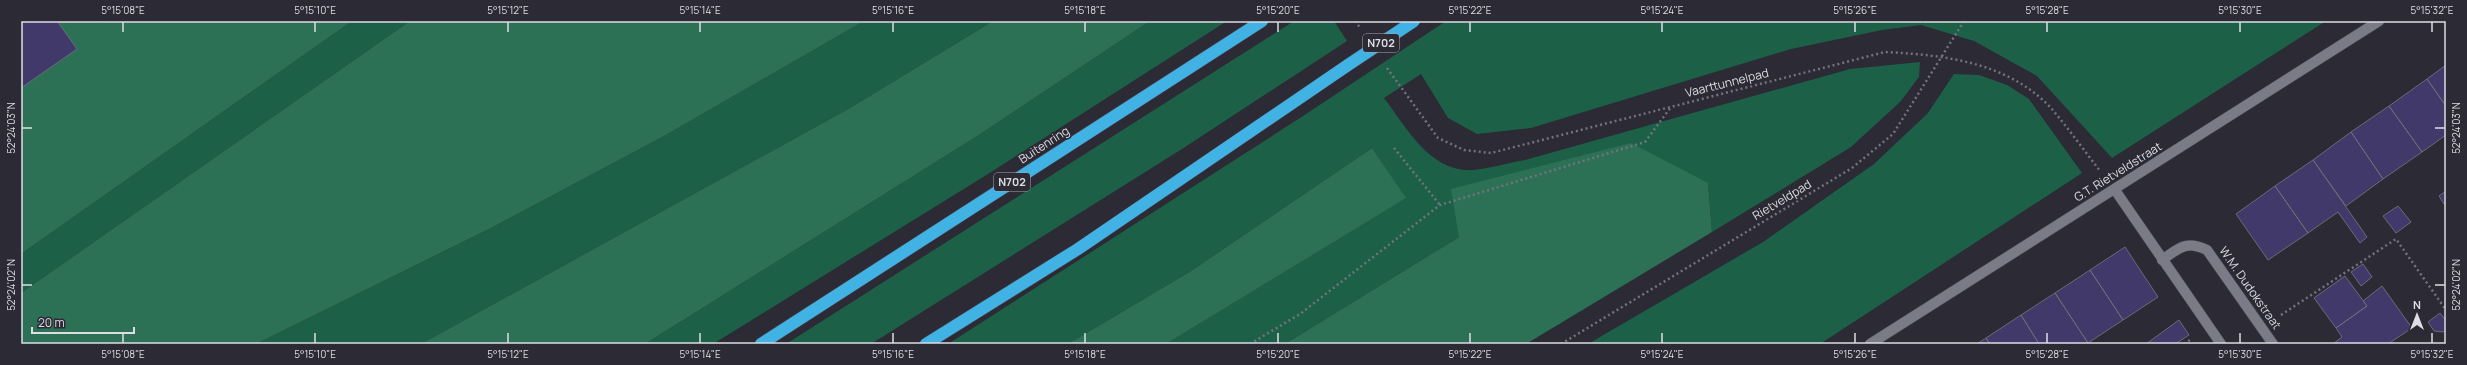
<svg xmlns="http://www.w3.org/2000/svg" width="2467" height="365" viewBox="0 0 2467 365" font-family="Manrope,sans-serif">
	<rect width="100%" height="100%" fill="#2b2a35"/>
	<path fill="#1c6047" d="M352,21H410L21,293V254Z
		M864,21H993L850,108L421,344H256L491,228L666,135Z
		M1150,21H1227L988,174L713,344H645L982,133Z
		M1294,21H1334L1347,41L1182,149L871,344H786Z
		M1446,21H1923L1922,24L1925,21H2326L2112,158L2037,76L1974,41L1921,25L1882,30L1791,49L1531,128L1477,134L1448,118L1421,74L1384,98C1407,128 1430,173 1474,170C1491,168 1508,163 1525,160L1850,69L1920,62L1919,77L1900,102L1851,147L1712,232L1708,183L1459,237L1285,344H1166L1405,198L1372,148L1191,271L1068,344H948L1303,116Z
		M1954,74L1979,75L2007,85L2029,99L2082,173L1820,344H1588L1763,242L1874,164L1928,113Z"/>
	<path fill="#2c7156" d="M55,21H96L98,23L101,21H352L21,254V46Z
		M410,21H864L666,135L491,228L256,344H21V293Z
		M993,21H1150L982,133L645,344H421L850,108Z
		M1631,143L1708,183L1712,232L1526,344H1285L1459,237L1451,189Z
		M1372,148L1406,198L1166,344H1068L1191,271Z"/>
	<path fill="#40396a" stroke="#6b6a77" d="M21,21H57L77,49L21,88Z
		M2446,65V106L2427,79Z
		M2427,79L2446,106V135L2422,152L2389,106Z
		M2389,106L2422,152L2383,179L2351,132Z
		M2351,132L2383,179L2346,206L2313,160Z
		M2313,160L2367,237L2360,243L2338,212L2308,233L2275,186Z
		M2275,186L2308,233L2268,260L2236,214Z
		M2446,191V203L2444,204L2439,196Z
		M2398,206L2411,222L2396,233L2383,216Z
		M2125,247L2158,297L2123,320L2090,270Z
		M2363,264L2372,277L2361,286L2351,272Z
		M2090,270L2123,320L2088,343L2055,293Z
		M2345,276L2367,306L2336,328L2314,298Z
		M2382,286L2412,328L2388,344H2333L2342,337L2336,328L2367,306L2363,301Z
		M2055,293L2088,343L2086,344H2039L2021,315Z
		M2440,313L2446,321V330L2443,332L2434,331L2428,322Z
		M2021,315L2039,344H1990L1986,338Z
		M2179,320L2189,335L2175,344H2146Z
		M1986,338L1990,344H1977Z"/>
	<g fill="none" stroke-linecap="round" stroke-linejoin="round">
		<g stroke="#484851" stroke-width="11">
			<path id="minor" d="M2115,190L2221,344
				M2162,260C2179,248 2186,240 2207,250L2273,344
				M1870,344L2379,21"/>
		</g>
		<g stroke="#484851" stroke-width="13">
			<path id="highway" d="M761,344L1262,21
				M926,344L1078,249L1348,65"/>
		</g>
		<path stroke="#74737d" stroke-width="2.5" stroke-dasharray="2 3" stroke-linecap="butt" d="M1355,21L1361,29
			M1387,68L1438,138L1464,150L1491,153L1885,52C1944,55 2008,62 2051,108C2068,128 2084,150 2100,171
			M1394,148L1440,205
			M2281,315L2396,239L2446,310
			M1250,344L1300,314L1440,205L1645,142L1671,107
			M1561,344L1852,168L1893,134L1964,21
			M2184,344L2190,340"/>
		<use href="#minor" stroke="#7b7a87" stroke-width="10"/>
		<use href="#highway" stroke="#40b2e4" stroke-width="12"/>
		<g stroke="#484851" stroke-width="13" stroke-linecap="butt">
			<path id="highway-bridge" d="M1348,65L1414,21"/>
		</g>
		<use href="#highway-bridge" stroke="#40b2e4" stroke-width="12"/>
	</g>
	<path fill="none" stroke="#dddde4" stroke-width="1.5" d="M123,22V32M315,22V32M508,22V32M700,22V32M893,22V32M1085,22V32M1278,22V32M1470,22V32M1662,22V32M1855,22V32M2047,22V32M2240,22V32M2432,22V32M22,128H32M2435,128H2445M22,285H32M2435,285H2445M123,333V343M315,333V343M508,333V343M700,333V343M893,333V343M1085,333V343M1278,333V343M1470,333V343M1662,333V343M1855,333V343M2047,333V343M2240,333V343M2432,333V343"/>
	<g text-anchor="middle" stroke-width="3" stroke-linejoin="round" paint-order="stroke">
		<g fill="#2b2a35" stroke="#a8a7b0" stroke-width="1">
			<rect x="1363" y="34" width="36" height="18" rx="3"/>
			<rect x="994" y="173" width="36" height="18" rx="3"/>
		</g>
		<g font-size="11" font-weight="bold" fill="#dddde4">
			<text x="1381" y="47">N702</text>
			<text x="1012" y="186">N702</text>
		</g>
		<g font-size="12" fill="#dddde4" stroke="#2b2a35">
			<text transform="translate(1727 83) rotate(-14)" y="4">Vaarttunnelpad</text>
			<text transform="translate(1044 145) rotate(-33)" y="4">Buitenring</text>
			<text transform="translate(2118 172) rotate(-32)" y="4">G.T. Rietveldstraat</text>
			<text transform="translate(1782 200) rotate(-31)" y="4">Rietveldpad</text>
			<text transform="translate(2250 288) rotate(55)" y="4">W.M. Dudokstraat</text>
		</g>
	</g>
	<rect width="2467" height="365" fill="none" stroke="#2b2a35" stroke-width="44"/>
	<g transform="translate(2417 315)" stroke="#2b2a35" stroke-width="3" paint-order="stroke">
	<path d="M0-3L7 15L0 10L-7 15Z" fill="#dddde4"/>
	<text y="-6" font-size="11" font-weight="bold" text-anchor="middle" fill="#dddde4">N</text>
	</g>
	<path d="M32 327v6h102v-6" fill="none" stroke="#dddde4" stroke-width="2"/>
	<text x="38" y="327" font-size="12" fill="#dddde4" stroke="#2b2a35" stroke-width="3" paint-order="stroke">20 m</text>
	<rect x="22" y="22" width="2423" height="321" fill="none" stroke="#dddde4" stroke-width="1.5"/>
	<g font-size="10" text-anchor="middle" fill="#dddde4">
		<text x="123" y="14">5°15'08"E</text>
		<text x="315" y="14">5°15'10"E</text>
		<text x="508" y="14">5°15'12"E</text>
		<text x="700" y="14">5°15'14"E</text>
		<text x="893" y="14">5°15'16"E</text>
		<text x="1085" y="14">5°15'18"E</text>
		<text x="1278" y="14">5°15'20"E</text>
		<text x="1470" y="14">5°15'22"E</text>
		<text x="1662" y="14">5°15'24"E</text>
		<text x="1855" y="14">5°15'26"E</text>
		<text x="2047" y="14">5°15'28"E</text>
		<text x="2240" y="14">5°15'30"E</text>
		<text x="2432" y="14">5°15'32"E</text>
		<text transform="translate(11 128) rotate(-90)" y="4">52°24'03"N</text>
		<text transform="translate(2456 128) rotate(-90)" y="4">52°24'03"N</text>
		<text transform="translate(11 285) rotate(-90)" y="4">52°24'02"N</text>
		<text transform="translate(2456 285) rotate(-90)" y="4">52°24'02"N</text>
		<text x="123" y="358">5°15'08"E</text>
		<text x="315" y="358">5°15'10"E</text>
		<text x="508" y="358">5°15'12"E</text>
		<text x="700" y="358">5°15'14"E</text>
		<text x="893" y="358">5°15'16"E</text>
		<text x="1085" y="358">5°15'18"E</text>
		<text x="1278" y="358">5°15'20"E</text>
		<text x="1470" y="358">5°15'22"E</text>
		<text x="1662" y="358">5°15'24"E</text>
		<text x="1855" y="358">5°15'26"E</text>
		<text x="2047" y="358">5°15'28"E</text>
		<text x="2240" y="358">5°15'30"E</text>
		<text x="2432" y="358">5°15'32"E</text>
	</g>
</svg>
